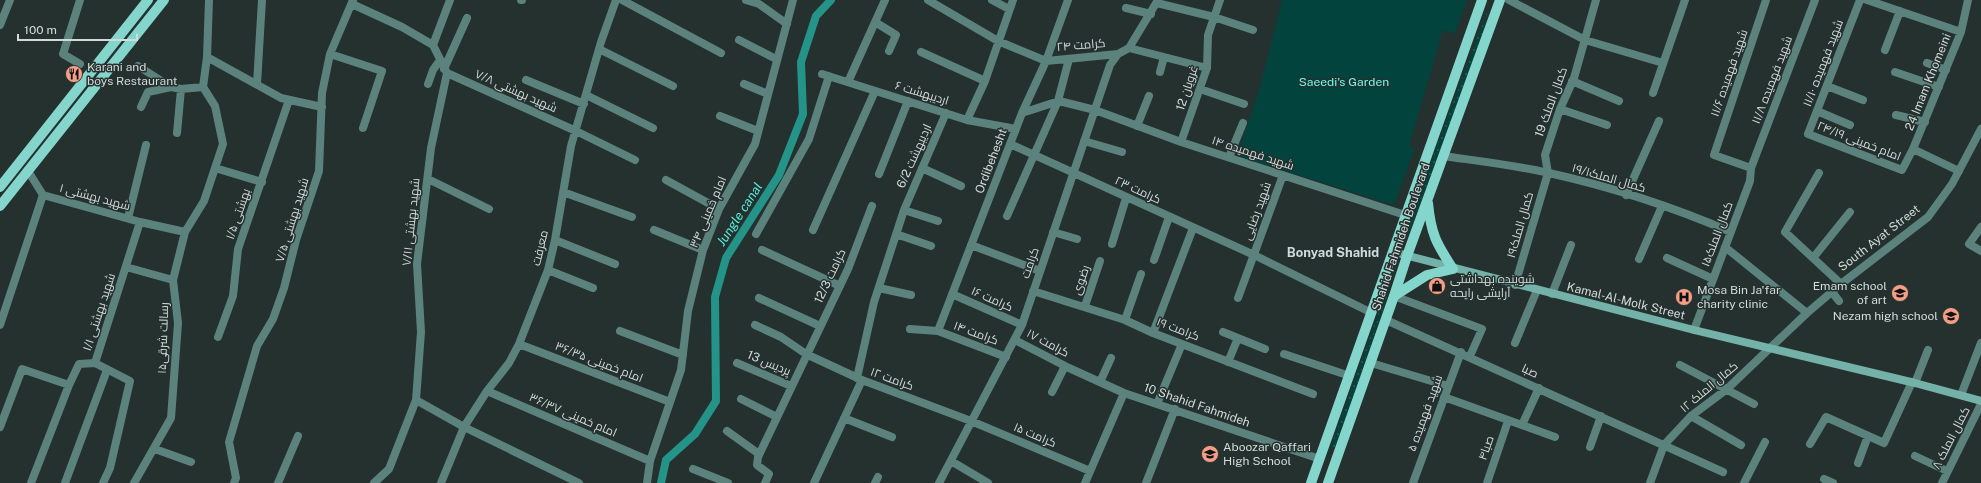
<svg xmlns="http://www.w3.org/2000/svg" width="1981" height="483" viewBox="0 0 1981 483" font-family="'Public Sans',Cairo,sans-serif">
	<defs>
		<pattern id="grass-dots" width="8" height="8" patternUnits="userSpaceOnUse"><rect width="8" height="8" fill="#02433e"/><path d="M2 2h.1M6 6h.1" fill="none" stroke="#265e59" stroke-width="1.8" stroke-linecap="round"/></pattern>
	</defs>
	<rect width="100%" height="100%" fill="#24312f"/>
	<path fill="url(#grass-dots)" d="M1489,6L1483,32L1407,239L1414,208Z
		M1394,269L1387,297L1335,448L1331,447Z"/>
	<path fill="#02433e" d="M1282,0H1467L1455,34L1443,30L1409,146L1415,148L1394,205L1237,156L1259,90Z"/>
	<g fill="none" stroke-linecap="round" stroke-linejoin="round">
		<path stroke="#249388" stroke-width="8" d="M661,483L666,460L695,434L716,401L715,297L726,258L779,175L803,114L801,62L816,16L831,0"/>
		<path stroke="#5c827d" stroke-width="8" d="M521,0H522
			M622,0L721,53
			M746,0L759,4L787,24
			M928,0L998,41L1046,61L1118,54
			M992,0L1009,9
			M1509,0L1585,40L1663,63
			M1860,0L1808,134L1902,170L1913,149L1961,32L1968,0
			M1867,0L1961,32
			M1157,3L1214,17L1253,30
			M352,4L402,27L433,45L447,73
			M1126,8L1151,14
			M875,22L896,35L889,51
			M0,25L10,0
			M739,40L776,59
			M433,45L450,0
			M1129,48L1207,68
			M599,49L673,86
			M1885,50L1900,11
			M921,52L985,81
			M330,54L382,71L363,128
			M207,57L281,98L322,107
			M1927,63L1946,70
			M80,64L63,54L80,0
			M138,66L171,87L181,89L203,87
			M444,69L467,18
			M1160,72L1164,57
			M1895,72L1939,87
			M447,73L576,131L635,160
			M822,74L967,120L1016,129
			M526,80L584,104
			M1572,81L1619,101
			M848,82L885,0
			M257,84L262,0
			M428,84L433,70L440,60
			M744,84L768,94
			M1827,86L1863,100
			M1200,89L1244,104
			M1653,93L1685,0
			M586,95L653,128
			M141,107L148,92L171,87
			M1560,109L1607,125
			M1817,111L1850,125
			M1022,113L1059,101L1095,110L1181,142L1405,215
			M1896,115L1925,122
			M720,116L758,131
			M967,120L985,81L1013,0
			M1137,126L1149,96
			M177,133L181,89
			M1084,141L1122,152
			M1181,142L1207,68L1208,35L1220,0
			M1010,144L1254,255L1372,313
			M1913,149L1959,171
			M1443,156C1478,161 1514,165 1549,173C1608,186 1675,208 1731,232
			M1229,157L1243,123
			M215,168L262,182
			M922,168L961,186
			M1751,168L1714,155L1766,0
			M1819,173L1785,232L1841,284
			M879,174L908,101
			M428,179L489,209
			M666,180L719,209
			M563,192L632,217
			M43,195L140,222L185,232L173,280L178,323L171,418L134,483
			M1626,195L1659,121
			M904,210L938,221
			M1007,216L1058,101L1069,59
			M128,218L146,145
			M1981,227L1969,244L1981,251
			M654,230L703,250
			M813,230L875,91
			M185,232L204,201L223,144L215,106L203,87L207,57L209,0
			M1053,232L1077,239
			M756,234L809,139L829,76
			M896,234L931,246
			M555,240L615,264
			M1112,244L1126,198
			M971,245L1040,271
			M1725,247L1807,313
			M762,250L840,286
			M1667,258L1713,279
			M1813,258L1850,212
			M1639,259L1662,206
			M1154,260L1169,217
			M126,267L173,280
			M548,270L593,288
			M1515,285L1548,173L1545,155L1560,109L1574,78L1596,0
			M879,288L911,295
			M1033,291L1125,320L1153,333L1313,394
			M1832,292L1839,301
			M952,294L1022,325
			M1552,294L1571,245
			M1394,296L1482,329L1470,356
			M759,298L820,326
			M1238,298L1283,175
			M1085,306L1100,261
			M1125,320L1141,274
			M1386,320L1723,472
			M0,325L43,195L28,171
			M755,325L781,337L806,354L862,380L971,421L1090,471
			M910,329L938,331L1006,357
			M1694,330L1750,181L1751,168L1815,0
			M620,331L683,355
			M938,331L1022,113L1046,61L1068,0
			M1223,332L1265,349
			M1153,333L1193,228
			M218,337L233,296L238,249L289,100
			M1015,340L1069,368L1124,393L1320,459
			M1515,343L1537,290
			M519,344L670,402
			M1284,354L1350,376
			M1228,362L1238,338
			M95,363L130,381L110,468L103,483
			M737,363L791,386
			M1371,363L1448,386
			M1680,365L1754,404
			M857,378L874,302L904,210L946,113
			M1100,382L1111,358
			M1915,383L1928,350
			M487,391L650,461
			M1052,392L1065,366
			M1961,395L1981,343
			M1444,397L1555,437
			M741,399L777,417
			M416,400L464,427L579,483
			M1157,404L1182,344
			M1691,416L1741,445
			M844,418L892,437
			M1522,425L1539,388
			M0,427L22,369L69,385
			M727,431L759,454
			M1810,444L1826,417L1884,443L1912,382
			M1590,447L1601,416
			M155,449L191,462
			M1915,456L1947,471
			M951,461L988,483
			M1858,463L1868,436
			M693,469L728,483
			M1824,479L1833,483
			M31,483L69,385L79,364L95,363L140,222
			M65,483L107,370
			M234,483L236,478L229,442L257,346L273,319L284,288L296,240L319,171L322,93L330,54L353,0
			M278,483L298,436
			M374,483L389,469L416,400L421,332L417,264L431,148L447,73
			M441,483L464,427L487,391L509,363L519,344L548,270L555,240L571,146L601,42L616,0
			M647,483L650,461L681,370L688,311L703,250L719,209L755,144L793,0
			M765,483L769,474L757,465L758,457L848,269L872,206
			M814,483L862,380
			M875,483L878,477
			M939,483L1022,325L1110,65L1118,54L1129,48L1158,0
			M1085,483L1124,393
			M1146,483L1175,409
			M1413,483L1461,352
			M1487,483L1508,421
			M1650,483L1664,445L1691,416L1727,389L1770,348
			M1744,483L1765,442
			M1942,483L1981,404"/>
		<path stroke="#5c827d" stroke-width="8" d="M1770,348L1807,313L1841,284L1928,217L1952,184L1981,129"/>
		<path stroke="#73b1a9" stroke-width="8" d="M1393,252L1694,330L1915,383L1981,401"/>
		<path stroke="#84d6cc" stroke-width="10" d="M0,187L148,0
			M0,206L164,0
			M1394,296L1427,275L1453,269C1436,243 1431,234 1428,203
			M1311,483L1482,0
			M1328,483L1394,296L1407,256L1500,0"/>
	</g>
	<defs>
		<g id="restaurant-disc" transform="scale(0.9)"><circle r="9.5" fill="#f49e87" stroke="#24312f"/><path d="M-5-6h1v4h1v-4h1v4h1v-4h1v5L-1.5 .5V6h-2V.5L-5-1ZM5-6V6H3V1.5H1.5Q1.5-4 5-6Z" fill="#111"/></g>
		<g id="shop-disc" transform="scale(0.9)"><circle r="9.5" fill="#f49e87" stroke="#24312f"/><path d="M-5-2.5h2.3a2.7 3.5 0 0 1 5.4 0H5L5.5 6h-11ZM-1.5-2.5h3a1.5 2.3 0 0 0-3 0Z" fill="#111"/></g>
		<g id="school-disc" transform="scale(0.9)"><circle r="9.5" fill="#f49e87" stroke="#24312f"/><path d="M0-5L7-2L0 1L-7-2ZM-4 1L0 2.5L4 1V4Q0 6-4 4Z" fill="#111"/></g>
		<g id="hospital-disc" transform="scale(0.9)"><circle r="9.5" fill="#f49e87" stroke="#24312f"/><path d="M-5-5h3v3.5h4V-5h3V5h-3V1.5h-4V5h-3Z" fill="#111"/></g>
	</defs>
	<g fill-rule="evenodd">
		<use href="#restaurant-disc" x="74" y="74"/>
		<use href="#shop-disc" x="1437" y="286"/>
		<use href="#school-disc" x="1900" y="293"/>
		<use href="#hospital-disc" x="1684" y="297"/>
		<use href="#school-disc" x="1951" y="316"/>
		<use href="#school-disc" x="1210" y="454"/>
	</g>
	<g text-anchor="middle" stroke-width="3" stroke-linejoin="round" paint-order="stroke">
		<g font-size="12" fill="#d3dbda" stroke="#24312f">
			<text transform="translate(1081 45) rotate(-5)" y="4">کرامت ۲۴</text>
			<text transform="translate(1823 63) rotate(-69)" y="4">شهید فهمیده ۱۱/۱۰</text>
			<text transform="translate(1729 73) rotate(-71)" y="4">شهید فهمیده ۱۱/۶</text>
			<text transform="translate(1772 80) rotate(-69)" y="4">شهید فهمیده ۱۱/۸</text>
			<text transform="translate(1928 82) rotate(-68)" y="4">24 Imam Khomeini</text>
			<text transform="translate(1187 88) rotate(-72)" y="4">غرویان 12</text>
			<text transform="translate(516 91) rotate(24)" y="4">شهید بهشتی ۷/۸</text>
			<text transform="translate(922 93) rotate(17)" y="4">اردیبهشت ۶</text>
			<text transform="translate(1551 102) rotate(-70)" y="4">کمال الملک 19</text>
			<text transform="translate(1859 141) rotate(21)" y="4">امام خمینی ۲۴/۱۹</text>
			<text transform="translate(1253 153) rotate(18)" y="4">شهید فهمیده ۱۴</text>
			<text transform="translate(914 156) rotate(-66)" y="4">اردیبهشت 6/2</text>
			<text transform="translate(991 161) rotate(-69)" y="4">Ordibehesht</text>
			<text transform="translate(1609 178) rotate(16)" y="4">کمال الملک۱۹/۱</text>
			<text transform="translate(1138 190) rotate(25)" y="4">کرامت ۲۳</text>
			<text transform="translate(95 197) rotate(15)" y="4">شهید بهشتی ۱</text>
			<text transform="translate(1257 211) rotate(-70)" y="4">شهید رضایی</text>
			<text transform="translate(708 212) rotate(-67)" y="4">امام خمینی ۳۴</text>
			<text transform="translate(238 214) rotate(-71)" y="4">بهشتی ۱/۵</text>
			<text transform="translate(292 220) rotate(-73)" y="4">شهید بهشتی ۷/۵</text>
			<text transform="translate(411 222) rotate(-84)" y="4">شهید بهشتی ۷/۱۱</text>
			<text transform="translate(1520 225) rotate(-74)" y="4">کمال الملک۱۹</text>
			<text transform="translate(1717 234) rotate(-69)" y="4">کمال الملک۱۵</text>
			<text transform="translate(1401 237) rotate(-71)" y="4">Shahid Fahmideh Boulevard</text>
			<text transform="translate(1879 238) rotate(-38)" y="4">South Ayat Street</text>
			<text transform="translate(540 248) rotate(-77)" y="4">معرفت</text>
			<text transform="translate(1030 263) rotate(-71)" y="4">کرامت</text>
			<text transform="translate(830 276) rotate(-65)" y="4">کرامت 12/3</text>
			<text transform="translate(1081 280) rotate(-71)" y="4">رضوی</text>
			<text transform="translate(992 299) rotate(24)" y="4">کرامت ۱۶</text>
			<text transform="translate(1626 301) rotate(14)" y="4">Kamal-Al-Molk Street</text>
			<text transform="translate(99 312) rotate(-72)" y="4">شهید بهشتی ۱/۱</text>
			<text transform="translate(1178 329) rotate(21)" y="4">کرامت ۱۹</text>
			<text transform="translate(976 333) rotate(20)" y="4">کرامت ۱۴</text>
			<text transform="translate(163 338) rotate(-88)" y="4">رسالت شرقی۱۵</text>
			<text transform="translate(1048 343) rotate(28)" y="4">کرامت ۱۷</text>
			<text transform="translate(599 362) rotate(21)" y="4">امام خمینی ۳۶/۳۵</text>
			<text transform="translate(769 363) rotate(23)" y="4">پردیس 13</text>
			<text transform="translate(1530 371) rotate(25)" y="4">صبا</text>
			<text transform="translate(892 379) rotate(20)" y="4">کرامت ۱۲</text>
			<text transform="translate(1709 387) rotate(-40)" y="4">کمال الملک ۱۲</text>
			<text transform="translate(1197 405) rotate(19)" y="4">10 Shahid Fahmideh</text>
			<text transform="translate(1425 413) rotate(-70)" y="4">شهید فهمیده ۵</text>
			<text transform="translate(573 415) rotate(23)" y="4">امام خمینی ۳۶/۳۷</text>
			<text transform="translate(1035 435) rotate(23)" y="4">کرامت ۱۵</text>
			<text transform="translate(1951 438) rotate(-63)" y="4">کمال الملک ۸</text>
			<text transform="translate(1486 448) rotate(-71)" y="4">صبا۴</text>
		</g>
		<g font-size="12" fill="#d3dbda" stroke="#24312f" text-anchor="start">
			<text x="87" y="71">Karani and<tspan x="87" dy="14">boys Restaurant</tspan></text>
			<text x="1450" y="283">شوینده بهداشتی<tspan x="1450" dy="14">آرایشی رایحه</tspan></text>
			<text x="1887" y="290" text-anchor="end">Emam school<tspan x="1887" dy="14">of art</tspan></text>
			<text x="1697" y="294">Mosa Bin Ja'far<tspan x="1697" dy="14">charity clinic</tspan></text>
			<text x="1938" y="320" text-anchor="end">Nezam high school</text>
			<text x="1223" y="451">Aboozar Qaffari<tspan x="1223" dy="14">High School</tspan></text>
		</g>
		<g font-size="12" fill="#6bfced" stroke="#24312f">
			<text x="1344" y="86">Saeedi's Garden</text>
		</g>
		<g font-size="13" font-style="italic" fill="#58ebdc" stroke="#24312f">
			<text transform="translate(739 214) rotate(-57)" y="5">Jungle canal</text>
		</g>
		<g font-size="13" font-weight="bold" fill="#ccdcda" stroke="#24312f">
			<text x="1333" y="257">Bonyad Shahid</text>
		</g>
	</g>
	<path d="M18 34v6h119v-6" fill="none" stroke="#d3dbda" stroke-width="2"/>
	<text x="24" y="34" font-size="12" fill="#d3dbda" stroke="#24312f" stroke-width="3" paint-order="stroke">100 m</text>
</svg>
